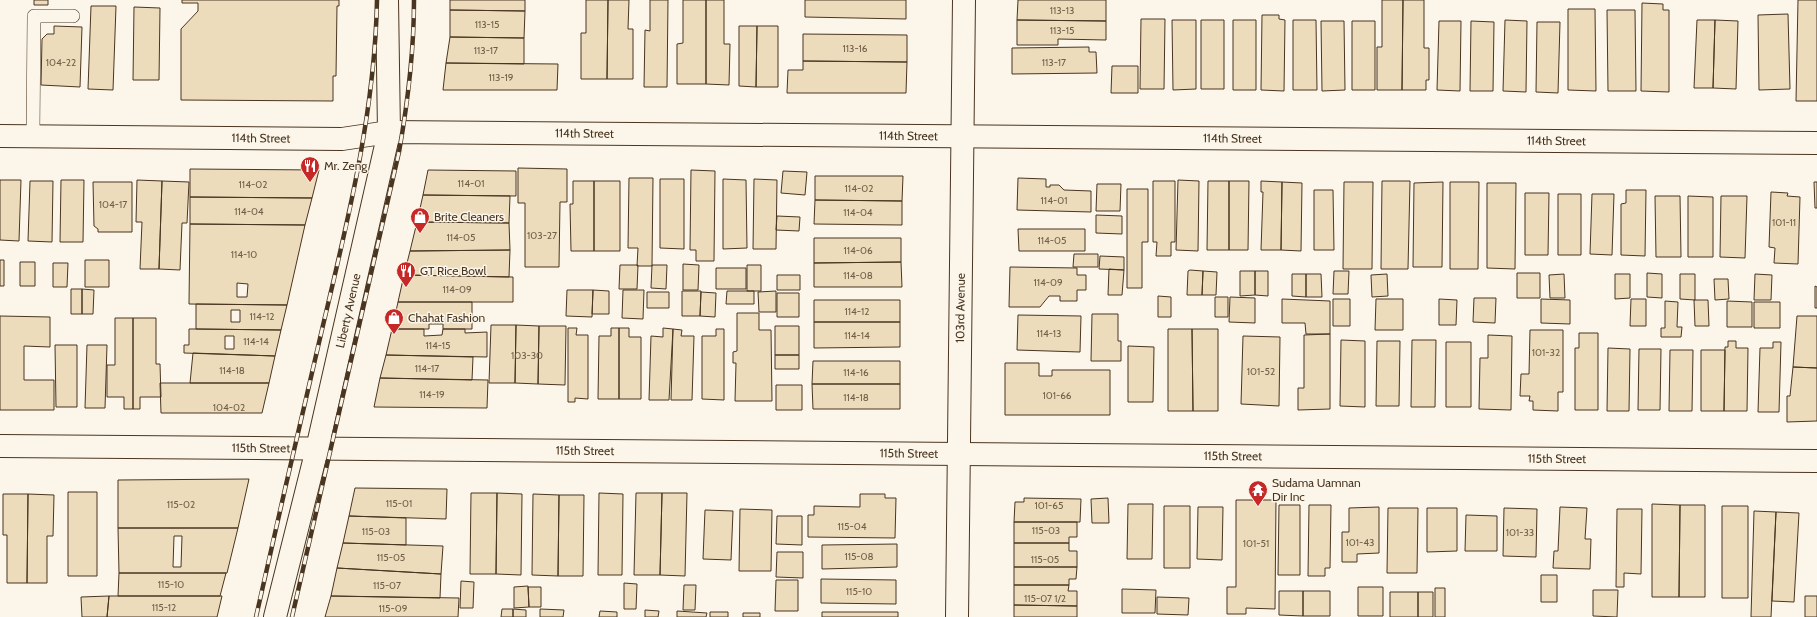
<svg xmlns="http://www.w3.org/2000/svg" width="1817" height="617" viewBox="0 0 1817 617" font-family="Cabin,sans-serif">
	<rect width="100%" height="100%" fill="#fbf6e9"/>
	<path fill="#ecdcbc" stroke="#4a3520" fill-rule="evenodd" d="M34,0H48V5H34Z
		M182,0H339V6H337L336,76H333V101L181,100V29L198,11V3H182Z
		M450,0H525V11L450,10Z
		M586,0H608L607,79H581V33H586Z
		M608,0H629L628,29H633V79H607Z
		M650,0H668L667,87H644L645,30L650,31Z
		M683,0H706V84H677V44L683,43Z
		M706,0H724V44H730L729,85L706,84Z
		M805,0H906V19L805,17Z
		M1018,0H1106V21L1017,20Z
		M1382,0H1403L1402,90H1377V47H1382Z
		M1403,0H1424V48H1429V80H1426V90H1402Z
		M1798,0H1817V101H1796Z
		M1642,3L1663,4V10H1669V92L1641,91Z
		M91,6H116L113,90L88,89Z
		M134,7L160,8L159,80H133Z
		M1568,9H1595L1596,91L1568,90Z
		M450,10L525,11L524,38L450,37Z
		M1607,10H1635L1636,91H1608Z
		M1788,14L1790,89L1759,90L1758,15Z
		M1262,15H1279V19L1285,20L1284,91L1261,90Z
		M1141,19H1165L1164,89H1140Z
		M1017,20L1106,21V40L1058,39V45H1017Z
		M1172,20H1196V89L1173,90Z
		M1201,20H1224V89H1201Z
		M1233,20H1256V90H1233Z
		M1293,20H1316L1317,90H1293Z
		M1505,20L1527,21L1526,92L1503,91Z
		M1697,20H1715L1713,88H1694Z
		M1715,20L1738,21L1736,89L1713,88Z
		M1321,21H1344L1345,90L1322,91Z
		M1352,21H1375V90H1352Z
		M1439,21H1461L1460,91L1437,90Z
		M1471,21L1494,22L1493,91H1470Z
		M1537,22H1560L1558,93L1536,92Z
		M54,26L82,27L80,87L41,85L42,39L47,34H54Z
		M739,26H757L756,87L739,86Z
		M757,26H778V87H756Z
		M803,34L907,35V62L803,61Z
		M450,37L524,38V64L446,63Z
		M1089,47V52H1096L1097,73L1012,74V48Z
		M803,61L907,62L906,93H787L788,70H803Z
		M446,63L558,64L557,90H443Z
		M1112,66H1138V93H1111Z
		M518,168L567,169V202H560L559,267H525V203H518Z
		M190,169L319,170L312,198L190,197Z
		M428,170L516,171V196L423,195Z
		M691,170L715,171L714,261H696V250H690Z
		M783,171L807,172L805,195L781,193Z
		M815,176H903L902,201L815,200Z
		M629,178H653L652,266H637L638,248H628Z
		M1018,178L1046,179V187H1050V185H1059L1064,190L1091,191V212L1017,210Z
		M660,179H684V249L660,248Z
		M723,179L746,180L747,248L723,249Z
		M754,179L777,180L776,249H753Z
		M0,180H21L19,241L0,240Z
		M61,180H84L83,242H60Z
		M137,180L162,181L159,269H140L142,222H136Z
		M1178,180L1199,181L1198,251L1176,250Z
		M30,181H53L52,242L28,241Z
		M162,181L189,182L187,223H182L180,270L159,269Z
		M573,181H594V251H571L570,204H573Z
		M594,181H620V251H594Z
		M1153,181H1175V242H1171V256H1156L1157,242H1153Z
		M1208,181H1229V250H1207Z
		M1229,181H1249L1248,250H1229Z
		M1261,181L1282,182L1281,250H1261L1263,192H1261Z
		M1382,181H1410L1408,269H1381Z
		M93,182H132V232H98V229L94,226Z
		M1282,182L1302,183L1301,251L1281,250Z
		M1344,182H1373L1372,269H1343Z
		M1443,182L1442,267H1413L1414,183Z
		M1450,182H1479L1478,269H1450Z
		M1814,182H1817V208H1815Z
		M1487,183H1516L1515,269L1487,268Z
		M1097,184H1121L1120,211H1096Z
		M1127,189H1148V242H1142V288H1127Z
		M1314,190H1333L1334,250H1314Z
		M1626,190H1646L1645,256L1621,255V204L1626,203Z
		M1771,192L1788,193L1787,196L1800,197L1798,264L1774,263L1775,248L1769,247Z
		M1525,193H1549L1548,255H1525Z
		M1558,194H1581V255H1558Z
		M1592,194H1614L1612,255L1590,254Z
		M423,195L510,196L509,223L417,222Z
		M1655,196H1680L1681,257H1656Z
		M1688,196L1713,197V257H1688Z
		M1721,196H1747L1745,258L1720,257Z
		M190,197L312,198L305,225L190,224Z
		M815,200L902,201V225L814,224Z
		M1096,215L1122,216V234L1096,233Z
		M777,216L800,217L799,231L776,230Z
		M417,222L509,223L510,250L410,251Z
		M190,224L305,225L287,305L189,304ZM237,283L248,284L247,297H237Z
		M1018,229H1085V251H1019Z
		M814,238H901V262L814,263Z
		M510,250L509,277L404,275L410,251Z
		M1074,254H1098V267H1073Z
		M1100,256L1124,257V270L1099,269Z
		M0,260H4V286H0Z
		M85,260H109V287H85Z
		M20,262H35V286H20Z
		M901,262L902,287H814V263Z
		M53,263H68L67,287H53Z
		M683,264L699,265L698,290H683Z
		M620,265H638L637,289H619Z
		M652,265H667L666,289L651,288Z
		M747,265H761V291H747Z
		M1010,267L1077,268V275H1086V290H1077V301H1060V296H1049L1040,307H1009Z
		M716,268H746V289H716Z
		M1109,269L1124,270L1122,295H1108Z
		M1190,270L1203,271L1202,295H1187L1188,271Z
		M1203,271L1217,272L1216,295H1202Z
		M1240,271H1255V295L1240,296Z
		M1255,271H1268V296L1255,295Z
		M1334,271H1349L1348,294H1333Z
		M1517,273H1540V298H1517Z
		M1647,273L1662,274V298L1647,297Z
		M1292,274H1306V297L1292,296Z
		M1306,274H1321L1322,297H1306Z
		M1387,274L1388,296L1372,297L1371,275Z
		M1564,274L1565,298H1550L1549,275Z
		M1615,274H1630V298L1615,299Z
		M1680,274H1695V300L1680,299Z
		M1755,274L1772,275L1771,300H1754Z
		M404,275L513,277V302H398Z
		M777,275H800V290H777Z
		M1714,279H1728L1729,299L1715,300Z
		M1815,286L1817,287V308H1815Z
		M71,289H82V314H71Z
		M82,289L94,290L93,314H82Z
		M567,290H593L592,317L566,316Z
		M593,290L609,291V314H592Z
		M623,290H644L643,319L622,318Z
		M682,291H701L700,316H682Z
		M727,291H754V304H726Z
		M776,291V312H759L758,292Z
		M647,292H669V308H647Z
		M701,292L716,293L715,317L700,316Z
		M777,293H799V317H777Z
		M1158,296L1171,297V317H1158Z
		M1215,297H1228V317H1215Z
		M1230,297L1255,298V323L1229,322Z
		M1474,298H1496L1495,323L1473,322Z
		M1282,299L1330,301V334H1306L1305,323H1282Z
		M1333,299H1350V326H1333Z
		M1376,299H1403V330H1375Z
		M1439,299L1457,300L1456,325H1439Z
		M1541,299L1570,300V324L1541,323Z
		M1631,299H1646V326H1630Z
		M814,300H900V322H814Z
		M1694,300H1708L1709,326H1695Z
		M1665,301L1678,302L1677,327H1682L1681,337H1661V328H1665Z
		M1727,301L1752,302V327H1727Z
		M398,302H472V329H443V324H429V329H392Z
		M1754,302H1780V328H1754Z
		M196,304L287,305L281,330L196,329ZM231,310H240V322H231Z
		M737,313H759V330H771L772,401H735L736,363H733V352L737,351Z
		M1092,314H1118V341H1121V361H1091Z
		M1018,315L1081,316L1080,352L1017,350Z
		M0,316L50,317V347L24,346V380H54V410H0Z
		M1797,316H1817V368L1793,367Z
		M115,318H133V409H124V397H107V365H115Z
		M133,318H156V364H160L161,397H140V409H133Z
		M814,322H900V347L814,348Z
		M491,325H516L515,383H489Z
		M516,325L539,326L538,384L515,383Z
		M539,326H566L565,385L538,384Z
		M775,326H799V355H775Z
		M568,328H577L576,335H588V399L575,398V402H568Z
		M611,328H619V399H598L599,336H611Z
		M619,328H629V337H641V399H619Z
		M663,328L673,329L669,400H649L651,336L663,337Z
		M189,329H196L281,330L275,356L184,353V345H189ZM225,336H234V349H225Z
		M392,329H424V336L442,335L443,329H465V333L487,332V357L386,355Z
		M673,329L682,330L681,336H694L692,400H671Z
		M716,329H724V400L702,399V336H716Z
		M1168,329H1192L1193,411H1168Z
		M1192,329H1218V411H1193Z
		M1530,330H1563V392H1558V411L1533,410V401H1529L1530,396H1520L1521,374H1529Z
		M1579,333H1598V410H1575V348H1579Z
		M1330,334V409L1298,410V388H1304V335Z
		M1488,335L1512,336L1511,410L1479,409L1480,358H1488Z
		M1243,336L1280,337L1279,406L1241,404Z
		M1341,340L1365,341V407L1340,406Z
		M1412,340H1436L1435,407H1411Z
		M1377,341H1400L1399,406H1376Z
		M1728,341H1736V348H1748L1747,411H1724L1725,347H1728Z
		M1446,342H1471V407H1446Z
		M1773,342H1781L1779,412H1758L1760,348H1773Z
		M55,345H77V407H56Z
		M87,345H107L105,408H85Z
		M1128,346L1154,347L1153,402H1128Z
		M1608,348L1630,349L1629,411H1607Z
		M1639,349H1661L1660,410H1638Z
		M1670,350H1693L1692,411H1669Z
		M1701,350H1725L1724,411H1701Z
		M193,353L275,356L269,383H190Z
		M386,355L473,357L472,380L380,378Z
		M775,355H799V369H775Z
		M813,361H900V384H812Z
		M1005,363H1039V376H1052V370H1110V415H1005Z
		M1793,367L1817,368V421L1787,422V396H1790Z
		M380,378L488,380L487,408L374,407Z
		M160,383H269L262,413H161Z
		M812,384H900V409H813Z
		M776,385H802V410H776Z
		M249,479L238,528H118V480Z
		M355,488L447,489L446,519L349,516Z
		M68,492H97V576H68Z
		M471,493H497L496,574H470Z
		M497,493L522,494L521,575L496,574Z
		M599,493L623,494L622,575H598Z
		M636,493H662L660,575H634Z
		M662,493H687L685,576L660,575Z
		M3,494H28L27,583H7V535H3Z
		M28,494L54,495L53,536H47V583H27Z
		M533,494L559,495L558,576L532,575Z
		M860,494H885V498H896L895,538L808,537V515H814V506L860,507Z
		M559,495H584L583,576H558Z
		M1024,498L1081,499L1080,522H1014L1015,502H1024Z
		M1108,498L1109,523H1092L1091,499Z
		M1236,500H1276L1275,609L1246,608V614H1227V587H1236Z
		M1128,504H1153L1152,559H1127Z
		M1652,504L1680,505L1679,597H1652Z
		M1279,505H1300V575H1278Z
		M1309,505H1331L1330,568H1325V576H1308Z
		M1680,505H1705V597H1679Z
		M1164,506H1190V568H1164Z
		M1722,506H1748V598H1722Z
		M1198,507H1223L1222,560L1197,559Z
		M1379,507V553L1357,554V562H1342V532H1349V508Z
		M1560,507L1587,508L1585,539H1591L1590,569L1553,568L1554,551H1558Z
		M1388,508H1418L1417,573H1387Z
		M1427,508H1457V551L1427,552Z
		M1504,508L1537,509L1536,557L1503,556Z
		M740,509L772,510L771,571H739Z
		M1617,509H1642L1641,574L1624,573V587H1616Z
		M705,510L733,511L731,560L703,559Z
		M1754,511L1776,512L1771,617H1751Z
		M1776,512L1799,513L1794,602L1772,601Z
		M1466,515L1497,516V551H1465Z
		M349,516L406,518V545L343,543Z
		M777,516H802V545L776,544Z
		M1014,522H1077V537H1069V543H1014Z
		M118,528H238L227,573H119ZM174,536H182L181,567H173Z
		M343,543L443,546L441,574L337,568Z
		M1014,543H1069V551H1077V567H1014Z
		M897,544V567L822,569V545Z
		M777,552H803V578L776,577Z
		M1014,567H1077L1076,579H1069V585H1014Z
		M337,568L441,574L440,598L331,596Z
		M119,573H226L220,596H118Z
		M1541,575H1557V602H1541Z
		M821,579L896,580V604L821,603Z
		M776,580H798V611H775Z
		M461,581L474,582L473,608H460Z
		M624,583L637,584L636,609H624Z
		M684,585H696L695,610H683Z
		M1014,585H1069L1068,591H1077V606L1014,605Z
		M528,586L529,607L514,608V587Z
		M528,587H541V607H529Z
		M1358,587H1383V616H1358Z
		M1435,588H1445V617H1435Z
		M1122,589L1156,590L1155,613H1122Z
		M1593,590H1618L1617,617L1593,616Z
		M1279,591H1303V616L1279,615Z
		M1303,591H1330V616H1303Z
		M1390,592H1418V617H1390Z
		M1418,592H1433V617H1418Z
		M109,596H222L217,617H107Z
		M109,596L107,617H82L81,597Z
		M331,596L459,598L458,617H325Z
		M1805,596H1817V617H1805Z
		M1157,597L1189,598L1188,615L1157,614Z
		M1014,605L1077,606V617H1014Z
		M502,609H513V617H501Z
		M513,609L526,610V617H513Z
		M540,609L564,610L563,617H540Z
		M645,610L659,611L658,617H645Z
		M600,611L617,612V617H599Z
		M677,611L707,613L706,617H677Z
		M710,612H728V617H710Z
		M822,612H898V617H822Z
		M743,613H760V617H743Z"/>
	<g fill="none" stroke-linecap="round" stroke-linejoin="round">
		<g stroke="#4a3520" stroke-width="14">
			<path id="service" d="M33,136L34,16H73"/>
		</g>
		<g stroke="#4a3520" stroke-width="24">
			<g id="minor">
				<path id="s1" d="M0,136L342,139L389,132L1817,143"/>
				<path id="s2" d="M0,446L1817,461"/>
				<path id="s3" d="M957,617L964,0"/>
			</g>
		</g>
		<g stroke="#4a3520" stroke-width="24">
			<g id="tertiary">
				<path id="s4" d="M275,617L317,449L389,132L387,0"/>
			</g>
		</g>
		<use href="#service" stroke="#fbf6e9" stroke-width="13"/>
		<use href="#minor" stroke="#fbf6e9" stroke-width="22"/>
		<use href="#tertiary" stroke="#fbf6e9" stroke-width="22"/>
		<g stroke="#4a3520" stroke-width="4.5">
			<path id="rail" d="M256,617C278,518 301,420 324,321C349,216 375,109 377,0
				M292,617L399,152C408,101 414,51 414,0"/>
		</g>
		<use href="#rail" stroke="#fbf6e9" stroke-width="3" stroke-dasharray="9" stroke-linecap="butt"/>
	</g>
	<defs>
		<g id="restaurant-pin" transform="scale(1)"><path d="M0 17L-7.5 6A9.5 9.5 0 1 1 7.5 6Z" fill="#c62828" stroke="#fbf6e9"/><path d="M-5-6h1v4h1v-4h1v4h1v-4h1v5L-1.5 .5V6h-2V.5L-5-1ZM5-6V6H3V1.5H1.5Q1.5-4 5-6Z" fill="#fff"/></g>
		<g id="shop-pin" transform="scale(1)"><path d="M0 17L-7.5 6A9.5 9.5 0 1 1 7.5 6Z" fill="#c62828" stroke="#fbf6e9"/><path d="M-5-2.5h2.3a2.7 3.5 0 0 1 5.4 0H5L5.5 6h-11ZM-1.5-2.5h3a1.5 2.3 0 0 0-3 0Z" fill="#fff"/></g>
		<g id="temple-pin" transform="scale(1)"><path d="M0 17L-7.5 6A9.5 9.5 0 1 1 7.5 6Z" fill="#c62828" stroke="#fbf6e9"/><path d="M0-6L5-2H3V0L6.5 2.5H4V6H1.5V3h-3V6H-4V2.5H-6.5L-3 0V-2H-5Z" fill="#fff"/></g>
	</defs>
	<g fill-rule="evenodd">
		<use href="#restaurant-pin" x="310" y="166"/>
		<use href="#shop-pin" x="420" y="217"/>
		<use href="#restaurant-pin" x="406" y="271"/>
		<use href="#shop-pin" x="394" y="318"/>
		<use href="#temple-pin" x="1258" y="490"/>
	</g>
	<g text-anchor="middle" stroke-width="3" stroke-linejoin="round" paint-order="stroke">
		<g font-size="10" fill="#725f47">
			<text x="1062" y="14">113-13</text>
			<text x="487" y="28">113-15</text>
			<text x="1062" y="34">113-15</text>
			<text x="855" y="52">113-16</text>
			<text x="486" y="54">113-17</text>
			<text x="61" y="66">104-22</text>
			<text x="1054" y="66">113-17</text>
			<text x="501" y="81">113-19</text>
			<text x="471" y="187">114-01</text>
			<text x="253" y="188">114-02</text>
			<text x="859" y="192">114-02</text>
			<text x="1054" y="204">114-01</text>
			<text x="113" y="208">104-17</text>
			<text x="249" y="215">114-04</text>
			<text x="858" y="216">114-04</text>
			<text x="1784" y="226">101-11</text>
			<text x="542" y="239">103-27</text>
			<text x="461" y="241">114-05</text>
			<text x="1052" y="244">114-05</text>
			<text x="858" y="254">114-06</text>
			<text x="244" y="258">114-10</text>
			<text x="858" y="279">114-08</text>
			<text x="1048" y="286">114-09</text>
			<text x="457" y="293">114-09</text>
			<text x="857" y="315">114-12</text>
			<text x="262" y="320">114-12</text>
			<text x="1049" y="337">114-13</text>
			<text x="857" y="339">114-14</text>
			<text x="256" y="345">114-14</text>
			<text x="438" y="349">114-15</text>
			<text x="1546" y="356">101-32</text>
			<text x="527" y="359">103-30</text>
			<text x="427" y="372">114-17</text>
			<text x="232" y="374">114-18</text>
			<text x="1261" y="375">101-52</text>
			<text x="856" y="376">114-16</text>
			<text x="432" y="398">114-19</text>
			<text x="1057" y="399">101-66</text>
			<text x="856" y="401">114-18</text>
			<text x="229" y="411">104-02</text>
			<text x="399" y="507">115-01</text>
			<text x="181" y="508">115-02</text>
			<text x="1049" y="509">101-65</text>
			<text x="852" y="530">115-04</text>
			<text x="1046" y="534">115-03</text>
			<text x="376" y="535">115-03</text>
			<text x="1520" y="536">101-33</text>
			<text x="1360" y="546">101-43</text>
			<text x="1256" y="547">101-51</text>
			<text x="859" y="560">115-08</text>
			<text x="391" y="561">115-05</text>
			<text x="1045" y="563">115-05</text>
			<text x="171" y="588">115-10</text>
			<text x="387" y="589">115-07</text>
			<text x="859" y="595">115-10</text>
			<text x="1045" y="602">115-07 1/2</text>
			<text x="164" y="611">115-12</text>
			<text x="393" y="612">115-09</text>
		</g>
		<g font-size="12" fill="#4a3520" stroke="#fbf6e9">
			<text dy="4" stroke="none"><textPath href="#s1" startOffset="585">114th Street</textPath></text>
			<text dy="4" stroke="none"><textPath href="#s1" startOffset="909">114th Street</textPath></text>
			<text dy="4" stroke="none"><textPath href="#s1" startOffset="1233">114th Street</textPath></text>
			<text dy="4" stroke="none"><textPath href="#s1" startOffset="261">114th Street</textPath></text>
			<text dy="4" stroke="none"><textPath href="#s1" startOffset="1557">114th Street</textPath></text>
			<text dy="4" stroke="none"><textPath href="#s3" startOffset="309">103rd Avenue</textPath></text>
			<text dy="4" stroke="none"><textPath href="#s4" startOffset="315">Liberty Avenue</textPath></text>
			<text dy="4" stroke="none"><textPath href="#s2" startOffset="261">115th Street</textPath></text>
			<text dy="4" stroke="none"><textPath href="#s2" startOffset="585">115th Street</textPath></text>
			<text dy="4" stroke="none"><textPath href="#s2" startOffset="909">115th Street</textPath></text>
			<text dy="4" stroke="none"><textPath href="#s2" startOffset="1233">115th Street</textPath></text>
			<text dy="4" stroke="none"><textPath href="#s2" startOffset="1557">115th Street</textPath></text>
		</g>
		<g font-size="12" fill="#4a3520" stroke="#fbf6e9" text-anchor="start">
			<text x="324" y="170">Mr. Zeng</text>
			<text x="434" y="221">Brite Cleaners</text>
			<text x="420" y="275">GT Rice Bowl</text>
			<text x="408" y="322">Chahat Fashion</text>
			<text x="1272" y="487">Sudama Uamnan<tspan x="1272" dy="14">Dir Inc</tspan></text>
		</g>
	</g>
</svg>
